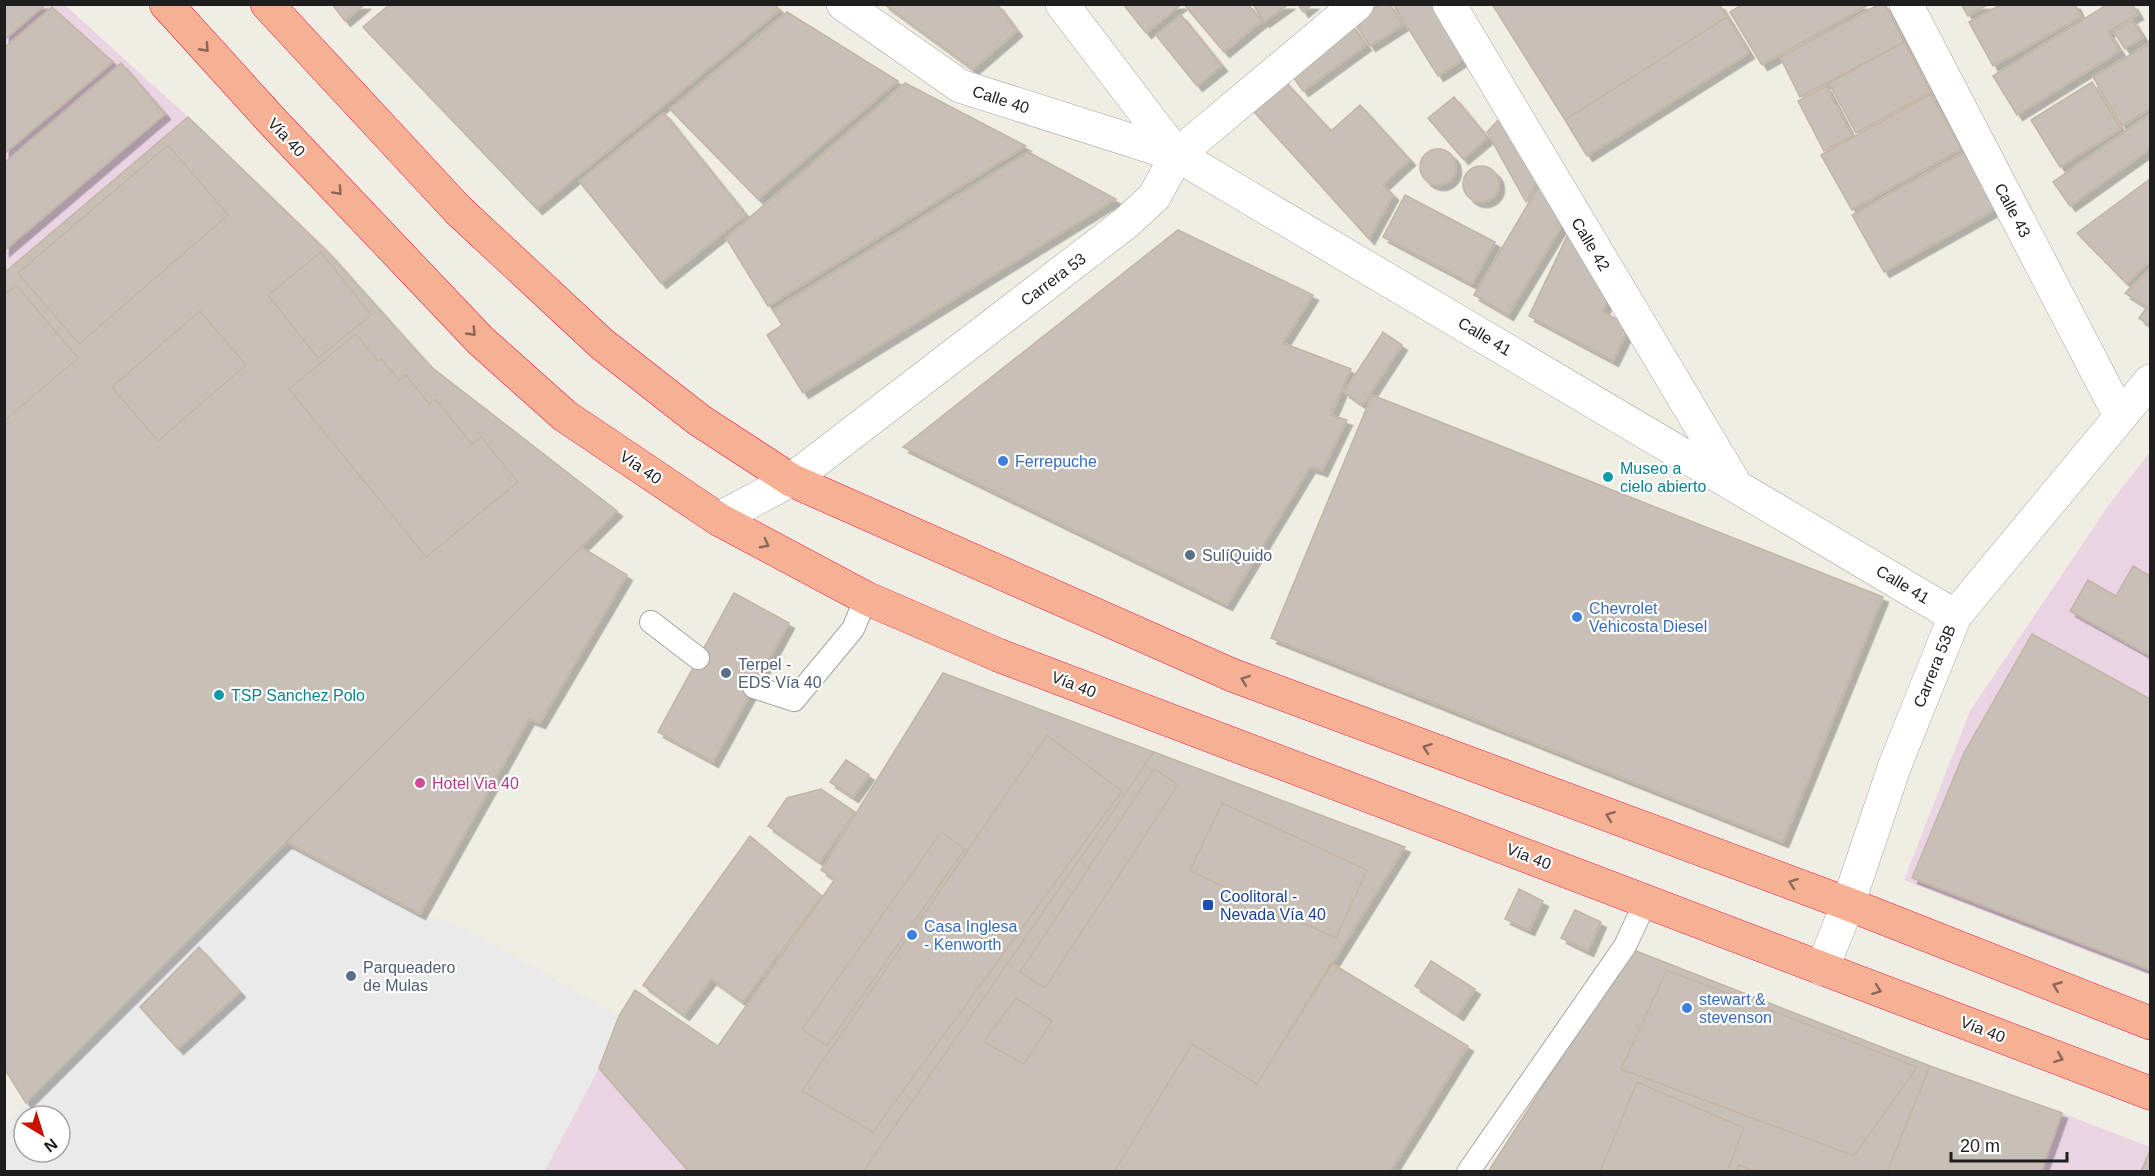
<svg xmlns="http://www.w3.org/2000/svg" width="2155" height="1176" viewBox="0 0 2155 1176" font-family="Arial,sans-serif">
	<defs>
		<filter id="shadow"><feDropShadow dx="5.5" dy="5.5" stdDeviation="0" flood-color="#0004"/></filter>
	</defs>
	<rect width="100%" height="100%" fill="#f0ede3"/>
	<path fill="#ead4e4" d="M5,5H65L188,117L5,273Z
		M2150,452V975L1904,880L1970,711L2108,506Z
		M599,1068L689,1171L544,1172Z
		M2062,1113L2150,1147V1171L2041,1172Z"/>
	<path fill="#eaeaea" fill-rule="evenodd" d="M286,842L420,914L457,925L479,936L619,1016L599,1068L544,1171L5,1172V1125ZM24,1116H60V1152H24Z"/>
	<path fill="#c8bfb6" stroke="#c3b4a4" stroke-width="1.5" filter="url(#shadow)" d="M4,4H46L4,40Z
		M332,4H365L345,21Z
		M390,4H774L780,10L537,209L363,27Z
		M884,4H997L1017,31L973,69Z
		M1123,4H1182L1146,33Z
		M1189,4H1248L1262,21L1224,52L1186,7Z
		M1253,4H1289L1264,22Z
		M1298,4H1313L1303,12Z
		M1380,4H1390L1403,25L1370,46L1354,22Z
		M1393,4H1437L1469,56L1438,76Z
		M1492,4H1719L1727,17L1565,120Z
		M1743,4H1870L1762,65L1730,12Z
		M1880,4H1885L1904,42L1800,97L1780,57Z
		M1961,4H1989L1968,16Z
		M2002,4H2075L2081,17L1993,66L1969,22Z
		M2108,4H2132L2138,14L2108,32L2120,51L2017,115L1993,76Z
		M52,7L113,62L4,154V48Z
		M787,12L898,81L758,199L670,109Z
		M1181,15L1222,66L1197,86L1156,35Z
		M1727,17L1749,53L1587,156L1565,120Z
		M2132,20L2143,37L2125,49L2114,32Z
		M1351,24L1366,45L1303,91L1288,70Z
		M1904,42L1931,92L1856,133L1829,83Z
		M2150,43V109L2122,126L2093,77Z
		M121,63L165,114L4,251V163Z
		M1279,75L1331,131L1360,105L1410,160L1383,185L1393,195L1369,239L1247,104Z
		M2092,82L2121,129L2060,167L2031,120Z
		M905,83L1026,146L768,306L726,238Z
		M1826,86L1852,136L1824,151L1798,101Z
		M1931,94L1961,149L1852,210L1821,155Z
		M1454,97L1488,138L1463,159L1428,118Z
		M664,113L746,215L661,283L579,181Z
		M2150,114V149L2070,206L2053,182Z
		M188,117L327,251L430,366L617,511L26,1103L4,1068V273Z
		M1501,117L1538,180L1526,202L1487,132Z
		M168,145L228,215L79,344L18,273Z
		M1420 167a18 18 0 1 1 36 0a18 18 0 1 1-36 0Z
		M1028,152L1116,199L803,393L767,335L782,325L773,310Z
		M1964,152L1996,209L1884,272L1852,215Z
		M1463 184a18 18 0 1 1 36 0a18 18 0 1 1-36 0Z
		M2150,179V261L2127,284L2077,233Z
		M1540,184L1564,222L1508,315L1474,295Z
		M1405,195L1495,242L1472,284L1383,237Z
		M1178,230L1313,295L1283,343L1351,369L1331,415L1347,420L1322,471L1310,467L1227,605L903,447Z
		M1570,230L1610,293L1603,312L1630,326L1613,361L1529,316Z
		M321,252L371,315L318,358L268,295Z
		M2150,268V326L2139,318L2147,307L2125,293Z
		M16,285L78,358L4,421V295Z
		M200,311L246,365L158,441L112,387Z
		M1383,332L1402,345L1363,405L1344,392Z
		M356,334L378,361L381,359L399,380L406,375L429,404L435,399L472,444L481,437L518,482L426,557L289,389Z
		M1372,395L1883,597L1783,842L1271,638Z
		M581,547L627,575L540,723L529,719L420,914L286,842Z
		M2133,566L2150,576V656L2070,611L2088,580L2116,596Z
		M734,593L789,623L713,762L658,732Z
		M2032,634L2150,699V970L1912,878L1964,753Z
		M943,673L1154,752L863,1172H689L599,1068L619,1016L635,990L718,1046L835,879L821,870Z
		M1047,735L1122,791L873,1132L802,1091Z
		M1154,752L1405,847L1257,1084L1192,1044L1114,1172H863Z
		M846,760L869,775L853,797L830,782Z
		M1154,769L1178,785L1045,988L1020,972Z
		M821,789L855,812L820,862L768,826L787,798Z
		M1222,803L1367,870L1336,938L1190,871Z
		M941,832L965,849L827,1046L802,1029Z
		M750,836L822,896L743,1002L711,979L684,1015L643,985Z
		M1519,889L1543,901L1529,930L1505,919Z
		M1575,910L1601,922L1588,951L1561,938Z
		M199,947L240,992L178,1049L140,1007Z
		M1631,949L1930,1066L1887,1172H1488Z
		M1431,961L1475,989L1458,1015L1415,986Z
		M1331,963L1468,1046L1390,1172H1114L1192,1044L1257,1084Z
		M1667,970L1917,1067L1854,1156L1621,1069Z
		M1016,998L1052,1021L1024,1064L984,1042Z
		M1930,1066L2062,1113L2041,1172H1887Z
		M1637,1082L1744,1128L1727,1172H1600Z
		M2149,1153H2150V1172L2141,1171Z
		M1739,1165L1756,1172H1737Z"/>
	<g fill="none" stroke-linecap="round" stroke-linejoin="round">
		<g stroke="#a5a5a5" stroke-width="24">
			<path id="service" d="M651,622L698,658
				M754,687L794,700L853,629L866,598
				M1468,1172L1625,946L1646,901"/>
		</g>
		<g stroke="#a5a5a5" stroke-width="34">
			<path id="minor" d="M843,4L960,86L1177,155
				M1062,4L1177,155L1955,616
				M1449,4L1732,479
				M1906,4L2120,416
				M718,519L791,480L1127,222L1154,197L1177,155L1357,4
				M1822,969L1848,904L1895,765L1955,616L2150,381"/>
		</g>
		<g stroke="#e9144a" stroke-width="34">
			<path id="trunk" d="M166,4L274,123L481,341L565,416L718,519L866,598L998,655L2150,1093
				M267,4L458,210L602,344L699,420L791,480L1232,675L1848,904L2150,1023"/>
		</g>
		<use href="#service" stroke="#fff" stroke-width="22"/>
		<use href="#minor" stroke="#fff" stroke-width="33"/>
		<use href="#trunk" stroke="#f6b094" stroke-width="33"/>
	</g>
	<defs><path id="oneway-chevron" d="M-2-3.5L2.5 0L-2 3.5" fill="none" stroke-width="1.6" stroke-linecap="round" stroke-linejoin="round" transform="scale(1.5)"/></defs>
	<g stroke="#8a6759">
		<use href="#oneway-chevron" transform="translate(205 48) rotate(48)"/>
		<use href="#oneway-chevron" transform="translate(338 191) rotate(47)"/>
		<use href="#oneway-chevron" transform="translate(472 332) rotate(46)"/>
		<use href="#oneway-chevron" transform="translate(765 544) rotate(28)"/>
		<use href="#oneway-chevron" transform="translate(1245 680) rotate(-160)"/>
		<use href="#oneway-chevron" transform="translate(1427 748) rotate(-160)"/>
		<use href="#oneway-chevron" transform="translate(1610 816) rotate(-160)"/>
		<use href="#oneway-chevron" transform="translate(1793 883) rotate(-160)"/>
		<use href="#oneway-chevron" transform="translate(2057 986) rotate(-158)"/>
		<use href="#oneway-chevron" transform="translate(1877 990) rotate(21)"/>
		<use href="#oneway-chevron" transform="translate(2059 1058) rotate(21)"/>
	</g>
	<g fill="#3f7fe0" stroke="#fff" stroke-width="2">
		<circle cx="1003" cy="461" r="6"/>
		<circle cx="1577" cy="617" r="6"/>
		<circle cx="912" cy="935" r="6"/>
		<circle cx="1687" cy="1008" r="6"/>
	</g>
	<g fill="#0f9aa8" stroke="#fff" stroke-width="2">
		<circle cx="1608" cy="477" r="6"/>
		<circle cx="219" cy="695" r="6"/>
	</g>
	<g fill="#5c6f8a" stroke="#fff" stroke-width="2">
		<circle cx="1190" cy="555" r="6"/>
		<circle cx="726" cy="673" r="6"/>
		<circle cx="351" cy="976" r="6"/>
	</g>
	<circle fill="#d1479c" stroke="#fff" stroke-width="2" cx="420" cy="783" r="6"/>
	<rect fill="#1a4fb4" stroke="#fff" stroke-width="2" x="1202" y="899" width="12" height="12" rx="3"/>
	<g text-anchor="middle" stroke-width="4.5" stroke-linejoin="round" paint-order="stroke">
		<g font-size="16" fill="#1e1e1e" stroke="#fff">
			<text transform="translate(1001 99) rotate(18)" y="6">Calle 40</text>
			<text transform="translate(287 137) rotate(47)" y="6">Vía 40</text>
			<text transform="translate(2013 210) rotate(62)" y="6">Calle 43</text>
			<text transform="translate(1591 244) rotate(59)" y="6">Calle 42</text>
			<text transform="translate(1053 279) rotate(-37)" y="6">Carrera 53</text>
			<text transform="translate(1485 336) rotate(31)" y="6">Calle 41</text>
			<text transform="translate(641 467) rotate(34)" y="6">Vía 40</text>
			<text transform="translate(1903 584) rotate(31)" y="6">Calle 41</text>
			<text transform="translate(1934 666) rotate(-68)" y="6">Carrera 53B</text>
			<text transform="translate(1074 684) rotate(21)" y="6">Vía 40</text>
			<text transform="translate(1529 856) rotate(21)" y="6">Vía 40</text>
			<text transform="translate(1983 1029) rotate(21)" y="6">Vía 40</text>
		</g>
		<g font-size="16" fill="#366cbe" stroke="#fff" text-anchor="start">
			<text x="1015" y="467">Ferrepuche</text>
			<text x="1589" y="614">Chevrolet<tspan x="1589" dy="18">Vehicosta Diesel</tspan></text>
			<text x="924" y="932">Casa Inglesa<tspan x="924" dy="18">- Kenworth</tspan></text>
			<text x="1699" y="1005">stewart &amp;<tspan x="1699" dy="18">stevenson</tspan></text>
		</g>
		<g font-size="16" fill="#0d838f" stroke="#fff" text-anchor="start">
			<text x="1620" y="474">Museo a<tspan x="1620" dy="18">cielo abierto</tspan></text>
			<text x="231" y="701">TSP Sanchez Polo</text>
		</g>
		<g font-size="16" fill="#4e5e75" stroke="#fff" text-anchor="start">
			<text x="1202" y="561">SulíQuido</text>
			<text x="738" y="670">Terpel -<tspan x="738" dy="18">EDS Vía 40</tspan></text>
			<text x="363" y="973">Parqueadero<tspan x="363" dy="18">de Mulas</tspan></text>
		</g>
		<g font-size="16" fill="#b23c85" stroke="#fff" text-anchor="start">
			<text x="432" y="789">Hotel Via 40</text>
		</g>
		<g font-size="16" fill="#164399" stroke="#fff" text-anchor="start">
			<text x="1220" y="902">Coolitoral -<tspan x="1220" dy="18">Nevada Vía 40</tspan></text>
		</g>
	</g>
	<rect width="2155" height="1176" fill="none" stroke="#1e1e1e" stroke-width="12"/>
	<g transform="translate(42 1134) rotate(142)"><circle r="28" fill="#ffffff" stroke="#a5a5a5" stroke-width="1.5"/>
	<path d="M0-4.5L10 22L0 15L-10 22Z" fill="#cc1200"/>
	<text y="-9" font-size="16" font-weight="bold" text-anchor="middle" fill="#1e1e1e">N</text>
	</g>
	<path d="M1951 1152v9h116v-9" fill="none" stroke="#1e1e1e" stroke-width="3"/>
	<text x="1960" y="1152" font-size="18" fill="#1e1e1e" stroke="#ffffff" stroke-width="4.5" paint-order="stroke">20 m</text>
</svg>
